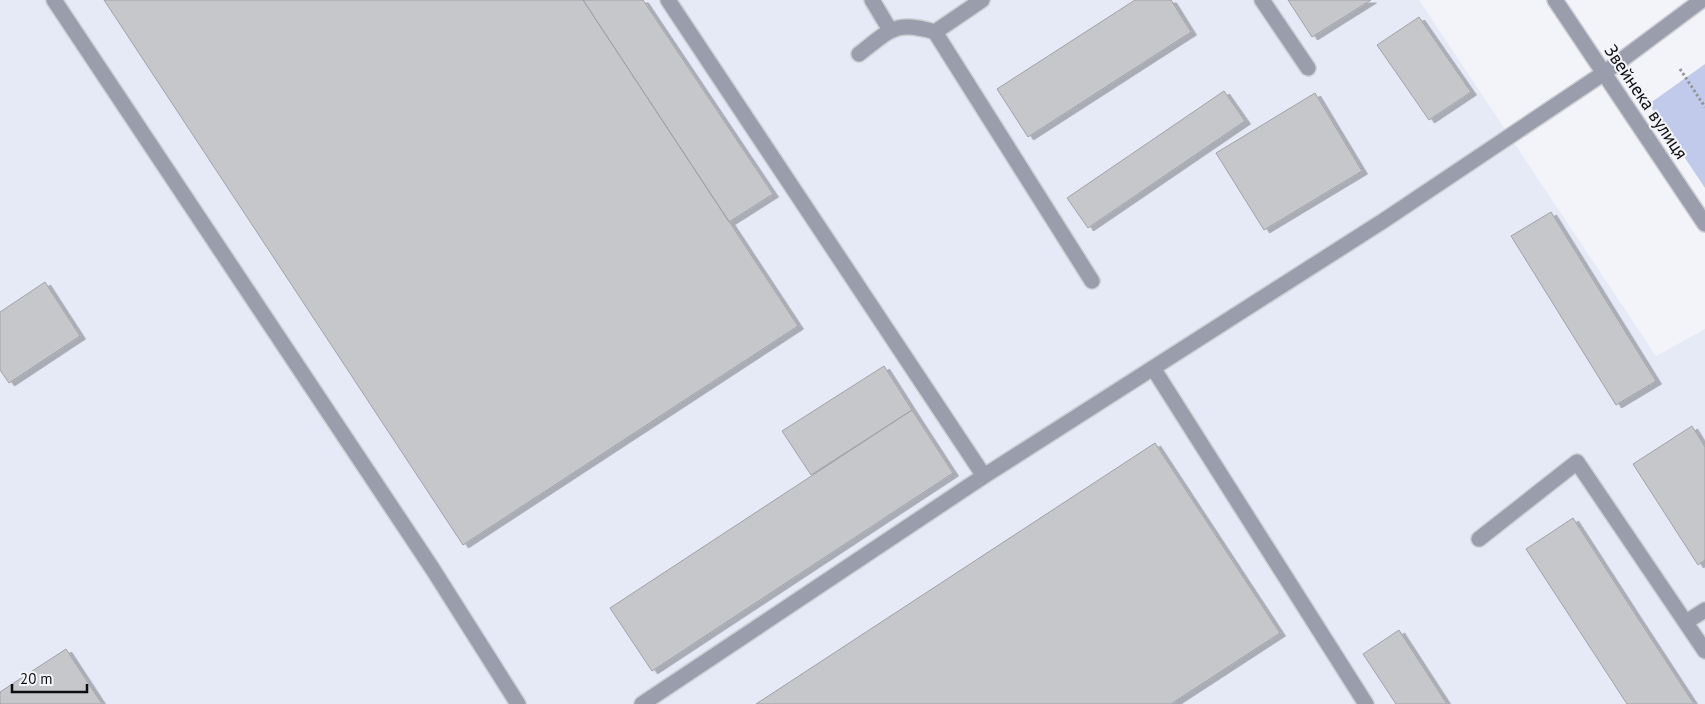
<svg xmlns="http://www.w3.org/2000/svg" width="1705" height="704" viewBox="0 0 1705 704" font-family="'PT Sans',sans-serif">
	<defs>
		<filter id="shadow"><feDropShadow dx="5.5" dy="3" stdDeviation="0" flood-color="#0004"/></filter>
	</defs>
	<rect width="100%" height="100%" fill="#f2f4f9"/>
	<path fill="#e6eaf6" d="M0,0H1419L1656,356L1705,329V704H0Z"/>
	<path fill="#c1caeb" d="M1705,64V188L1649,104Z"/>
	<path fill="#c5c7cb" stroke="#a1a2a7" filter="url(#shadow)" d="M104,0H583L798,326L463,545Z
		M583,0H643L773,194L729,222Z
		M1135,0H1171L1191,32L1028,137L997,89Z
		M1288,0H1371L1312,37Z
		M1419,17L1471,92L1429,120L1377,45Z
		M1224,91L1245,121L1088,228L1067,198Z
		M1315,93L1362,171L1264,230L1216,153Z
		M1551,212L1656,381L1616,405L1511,236Z
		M45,282L80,336L9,383L0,370V312Z
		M884,366L912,410L811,475L782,431Z
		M912,410L953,473L652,671L610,608Z
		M1692,426L1705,447V560L1698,565L1633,464Z
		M1155,443L1280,633L1171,704H756Z
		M1573,518L1641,623L1694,704H1627L1526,549Z
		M1399,630L1447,704H1396L1363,654Z
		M66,649L102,704H0V692Z"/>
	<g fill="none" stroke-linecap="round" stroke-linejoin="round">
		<g stroke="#cdcfd4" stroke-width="18">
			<path id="minor" d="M54,0L432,568L518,704
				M668,0L984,476
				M872,0L890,30
				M982,0L935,32L1092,281
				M1262,0L1308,68
				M1555,0L1705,224
				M859,54C890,30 895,20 935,32
				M1153,368L1366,704
				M1479,539L1577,462L1705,651
				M1686,622L1705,610
				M642,704L984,476L1383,221L1604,73L1702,0"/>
		</g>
		<path stroke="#949599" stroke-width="3" stroke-dasharray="2.5 2.5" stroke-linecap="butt" d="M1680,69L1705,107"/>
		<use href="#minor" stroke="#999dac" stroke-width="15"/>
	</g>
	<g text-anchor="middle" stroke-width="4" stroke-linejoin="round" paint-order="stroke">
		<g font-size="18" fill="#0d0e0f" stroke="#f2f4f9">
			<text transform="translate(1646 102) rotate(56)" y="6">Звейнека вулиця</text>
		</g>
	</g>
	<path d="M12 684v8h75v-8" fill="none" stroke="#0d0e0f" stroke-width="2.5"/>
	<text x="20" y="684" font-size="15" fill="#0d0e0f" stroke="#f2f4f9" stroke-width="4" paint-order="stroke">20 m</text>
</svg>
